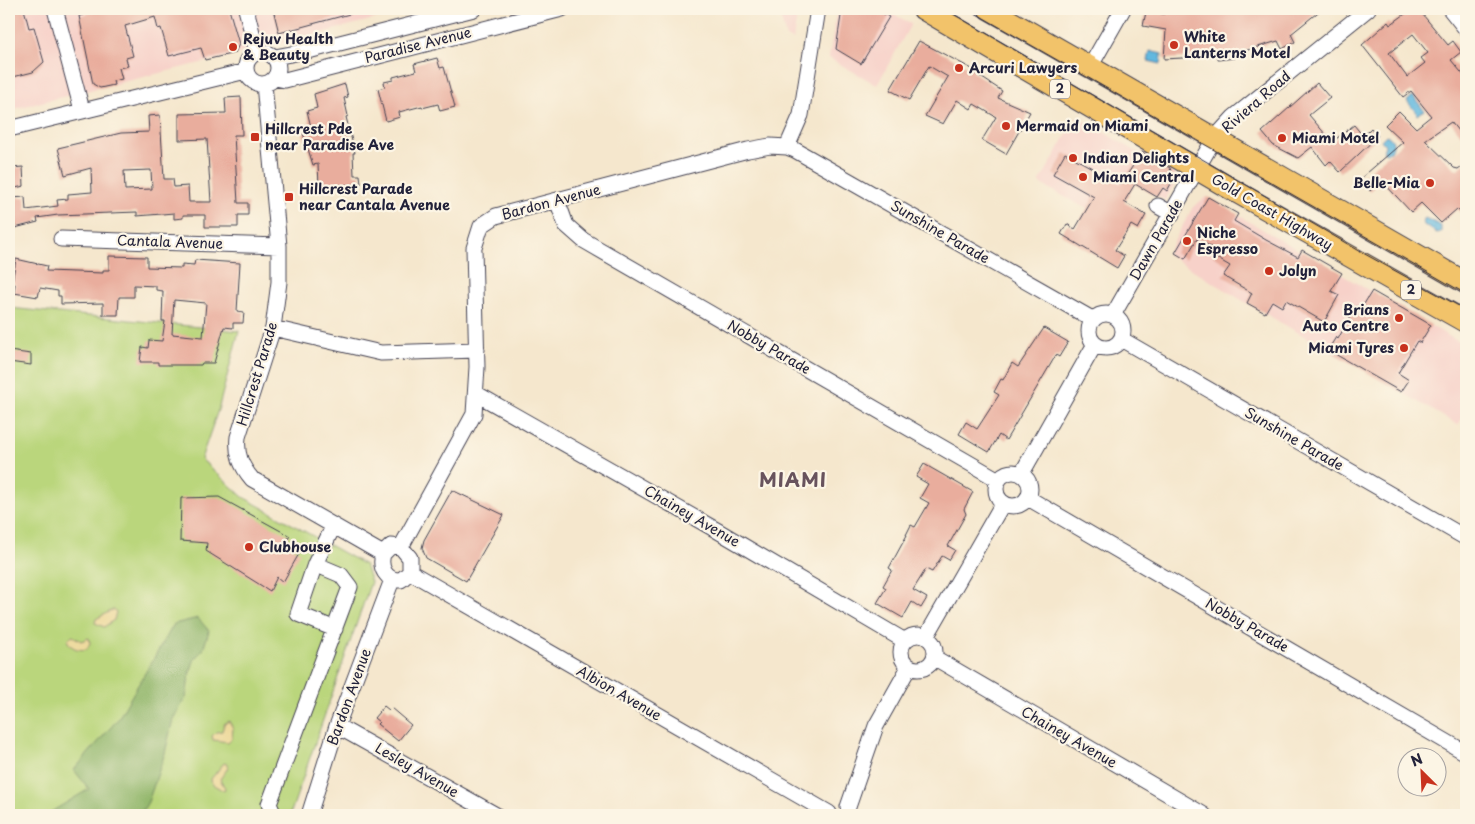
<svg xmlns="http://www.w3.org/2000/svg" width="1475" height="824" viewBox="0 0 1475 824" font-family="'Playpen Sans',sans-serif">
	<rect width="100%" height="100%" fill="#fcf5e5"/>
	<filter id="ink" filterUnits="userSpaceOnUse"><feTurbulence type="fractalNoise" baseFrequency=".02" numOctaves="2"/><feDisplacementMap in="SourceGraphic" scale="10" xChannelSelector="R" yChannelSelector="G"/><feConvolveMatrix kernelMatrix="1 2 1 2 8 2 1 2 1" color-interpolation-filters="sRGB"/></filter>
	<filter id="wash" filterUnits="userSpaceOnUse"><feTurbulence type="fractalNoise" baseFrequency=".0096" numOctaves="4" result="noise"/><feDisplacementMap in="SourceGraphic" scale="20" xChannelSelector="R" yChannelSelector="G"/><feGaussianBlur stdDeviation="1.12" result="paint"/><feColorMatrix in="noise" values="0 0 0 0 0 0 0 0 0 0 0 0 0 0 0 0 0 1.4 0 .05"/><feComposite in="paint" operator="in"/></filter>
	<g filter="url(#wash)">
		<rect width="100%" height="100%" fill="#f5e7cd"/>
		<path fill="#f7d1c9" d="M9,9H411L299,39L9,110Z
			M778,9H798L793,40L786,37Z
			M837,9H885L911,24L877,85L829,58Z
			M1077,117L1175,174L1177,180L1165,200L1125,178L1104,218L1039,183Z
			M1206,197L1466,346V412L1458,425L1233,295L1167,254L1193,207Z"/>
		<path fill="#bad67c" stroke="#6e7c5c" d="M9,308L239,331L218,410L201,459L243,497L365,565L371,582L290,815H9Z"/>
		<path fill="#93b76c" stroke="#5a6c54" d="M198,618L209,631L203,650L195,658L189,676L186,698L173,719L165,753L148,802L140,815H46L89,789L74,770L118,719L174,624Z"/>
		<path fill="#eeda9e" stroke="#887e6c" d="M114,609L116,612L114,620L104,627L95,623L96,619Z
			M73,636L81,641L89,638L90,643L87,649C79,651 69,648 67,639Z
			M229,721L233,728L232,738L228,742L213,740L212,736L216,732L222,731L224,724Z
			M224,763L227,764L228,768L220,779L225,788L224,791L212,784L211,779Z"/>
		<path fill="#62b8df" stroke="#426d8d" d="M1150,51L1162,54L1161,64L1148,61Z
			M1413,96L1424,110L1418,115L1407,101Z
			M1386,135C1393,138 1395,144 1391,151L1386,153L1383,151L1385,145L1381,140Z
			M1425,218L1441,226V232L1437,233L1424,225L1422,221Z"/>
		<g id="blocks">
			<path fill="#e9ad9d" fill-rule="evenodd" d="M24,9L29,28L34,27L44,62L33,72L9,78V11Z
				M94,9H229L239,44L235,53L205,60L201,48L169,56L161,28L158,29L155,17L125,26L133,56L126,58L128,66L119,68L122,79L113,81L114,85L100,88L93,84L79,16L94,12Z
				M273,9H357V12L279,33Z
				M842,9H875L889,17L861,64L836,49Z
				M1165,9H1322L1291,34L1295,42L1282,49L1278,41L1234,54L1235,58L1218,60V56L1164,59L1166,30L1143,26L1146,12L1164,14Z
				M1412,9H1418L1448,45L1453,41L1461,52L1451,60L1466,78V141L1451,122L1425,140L1454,168L1458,169L1466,163V218L1457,209L1441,223L1421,203L1411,212L1382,181L1370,191L1360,179L1403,142L1385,125L1399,111L1416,128L1431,116L1411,91L1403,97L1362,45L1388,22L1390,25ZM1413,34L1428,53L1421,58L1425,63L1407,77L1389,53Z
				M919,41L974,70L973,72L1002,91L998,98L1030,112L1006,154L982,140L996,117L974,104L971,109L957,100L943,124L925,116L948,77L929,66L909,100L890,90Z
				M437,58L440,68L444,67L455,107L440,111L438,104L422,108V106L399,112L400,117L386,121L378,89L385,87L384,82L393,80V77L416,71L414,64Z
				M1317,83L1330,98L1309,115L1332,142L1354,125L1363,136L1371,128L1378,136L1340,172L1330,161L1326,165L1312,147L1298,158L1273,145L1262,132Z
				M345,84L348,97L344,98L348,116L346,117L355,153H353L354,175H360L361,184L319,186L318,164L313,165L303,133L312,131L307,111L317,108L314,94Z
				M241,97L242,135H234L238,203H248V215H238V227H205V215H183V218L174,219V213L137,216V212L58,215L37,218L38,222L15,228L12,198L25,197L26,210L58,206L57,200L68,199V194L92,192L91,168L65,175L58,148L121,133L149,132L148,116L160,115L164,179H173L174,187L188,186L189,202H211L207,139L179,140V114L226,113L225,98ZM151,170L152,189L125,190L124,171Z
				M1142,152L1170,168L1173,180L1167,191L1163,188L1157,197L1135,184L1124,202L1146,215L1138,229L1131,225L1115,250L1124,256L1117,268L1061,234L1067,224L1075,229L1094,197L1053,174L1065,153L1121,184Z
				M23,167L24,186L11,189L9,168Z
				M1208,197L1238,214L1234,221L1266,240L1298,257L1302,250L1342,273L1331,291L1339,295L1324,322L1286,300L1282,307L1272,301L1265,313L1247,303L1252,293L1223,276L1230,266L1213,256L1216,250L1197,239L1185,259L1175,253Z
				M109,256L147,257V267L182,268V264L194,265L195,260L240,263L237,311L244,312L243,323H233V328L224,327L214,363H202L201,365H158V362H140L142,347L148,348L149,340L162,341L165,321H162L163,291L156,290V286L134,285V297H119L118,315H103V303L61,304V296H58V291L40,288L38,297L14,293L15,284L12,283L16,259L47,266L46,271L103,273V270H109ZM174,300L206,303L203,337L172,334Z
				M1372,291L1431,325L1420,343L1417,341L1398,373L1409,380L1401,392L1328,350L1336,337L1338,339L1356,306L1361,309Z
				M1044,328L1068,342L1059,357L1056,355L1006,440L999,435L989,452L959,434L966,422L977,429L999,395L994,392L1001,379L1003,380L1012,363L1018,367Z
				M9,351L31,354V365L9,362Z
				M924,464L973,492L964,509L966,514L948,546L955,550L949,560L942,556L932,572L926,569L913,590L927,598L921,608L912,602L903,618L877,603L886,588L883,586L892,570L889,568L907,535H906L911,525L915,527L929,503L920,498L928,484L916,477Z
				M452,490L504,515L466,581L426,558L422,548L424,540Z
				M219,497L290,536L285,543L300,552L283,582L277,577L270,591L206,551L207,543L180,541L181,498Z
				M384,706L389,710L391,708L411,725L398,741L377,724L379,722L374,718Z"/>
		</g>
	</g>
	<g filter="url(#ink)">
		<use href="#blocks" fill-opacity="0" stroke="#424051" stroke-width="1"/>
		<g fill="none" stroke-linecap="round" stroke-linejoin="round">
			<g stroke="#424051" stroke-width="17">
				<path id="minor" d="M55,9L82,110
					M246,9L257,52
					M1450,9L1466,29
					M246 68a16 16 0 1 1 32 0a16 16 0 1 1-32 0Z
					M275,57L312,50L474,9
					M1090,67L1123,9
					M275,78L285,80L562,9
					M264,84L279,246V282L273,328L238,437C236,454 241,466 252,479L383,554
					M9,129L246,71
					M787,147L795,150L1092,319
					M557,200L566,225L583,240L997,479
					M1158,206L1172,214
					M61,239L279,246
					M1089 331a17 17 0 1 1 34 0a17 17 0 1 1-34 0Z
					M1113,315L1214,139L1234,117L1368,9
					M273,328L381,353L477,350
					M1121,339L1466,538
					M477,394L718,531L905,641
					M996 489a17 17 0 1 1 34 0a17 17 0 1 1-34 0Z
					M1022,473L1095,344
					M1028,498L1466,753
					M391,546L401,547L410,558V572L401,580C386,581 379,568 383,554Z
					M401,547L474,414L477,367L474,248L481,226L496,216L748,150L770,146L787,147L801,115L818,9
					M315,564L298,614L335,629
					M410,572L829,813
					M901 652a17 17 0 1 1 34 0a17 17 0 1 1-34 0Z
					M926,637L1003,503
					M935,658L1204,815
					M337,726L496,815
					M848,807L876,726L909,667
					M274,815L269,804L350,587L341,575L315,564L333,527
					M309,815L337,726L392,580"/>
			</g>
			<g stroke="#424051" stroke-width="23">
				<path id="highway" d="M923,9L1224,185L1466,322
					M989,9L1466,283"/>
			</g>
			<use href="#minor" stroke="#fff" stroke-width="15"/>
			<use href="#highway" stroke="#f2c36a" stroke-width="21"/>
			<path stroke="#22223b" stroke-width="1" d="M945,9L1363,253L1466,310
				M968,9L1466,294"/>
		</g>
	</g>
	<g fill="#c8321e" stroke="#fcf5e5" stroke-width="2">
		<circle cx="1174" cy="45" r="5"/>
		<circle cx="233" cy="47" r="5"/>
		<circle cx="959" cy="68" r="5"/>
		<circle cx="1006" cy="126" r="5"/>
		<rect x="250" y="132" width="10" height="10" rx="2.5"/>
		<circle cx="1282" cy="138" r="5"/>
		<circle cx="1073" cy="158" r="5"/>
		<circle cx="1083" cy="177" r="5"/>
		<circle cx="1430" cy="183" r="5"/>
		<rect x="284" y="192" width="10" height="10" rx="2.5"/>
		<circle cx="1187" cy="241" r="5"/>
		<circle cx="1269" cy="271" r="5"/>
		<circle cx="1399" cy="318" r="5"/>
		<circle cx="1404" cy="348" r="5"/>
		<circle cx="249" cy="547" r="5"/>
	</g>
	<g text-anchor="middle" stroke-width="4.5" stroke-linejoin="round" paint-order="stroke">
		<g fill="#fcf5e5" stroke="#63616e" stroke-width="1">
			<rect x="1050" y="79.5" width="20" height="19" rx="4"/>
			<rect x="1401" y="280.5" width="20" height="19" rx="4"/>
		</g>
		<g font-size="12" font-weight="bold" fill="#22223b">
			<text x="1060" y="93">2</text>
			<text x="1411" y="294">2</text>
		</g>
		<g font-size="14" font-weight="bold" fill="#22223b" stroke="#fcf5e5" text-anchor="start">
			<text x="1184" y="42">White<tspan x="1184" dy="16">Lanterns Motel</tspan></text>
			<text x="243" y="44">Rejuv Health<tspan x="243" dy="16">&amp; Beauty</tspan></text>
			<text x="969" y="73">Arcuri Lawyers</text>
			<text x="1016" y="131">Mermaid on Miami</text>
			<text x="265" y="134">Hillcrest Pde<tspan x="265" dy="16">near Paradise Ave</tspan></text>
			<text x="1292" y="143">Miami Motel</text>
			<text x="1083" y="163">Indian Delights</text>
			<text x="1093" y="182">Miami Central</text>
			<text x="1420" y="188" text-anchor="end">Belle-Mia</text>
			<text x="299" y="194">Hillcrest Parade<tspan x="299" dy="16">near Cantala Avenue</tspan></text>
			<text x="1197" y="238">Niche<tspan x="1197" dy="16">Espresso</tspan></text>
			<text x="1279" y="276">Jolyn</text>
			<text x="1389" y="315" text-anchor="end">Brians<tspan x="1389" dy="16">Auto Centre</tspan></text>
			<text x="1394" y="353" text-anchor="end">Miami Tyres</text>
			<text x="259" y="552">Clubhouse</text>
		</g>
		<g font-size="14" fill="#22223b" stroke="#fcf5e5">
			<text transform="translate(418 45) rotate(-14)" y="5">Paradise Avenue</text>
			<text transform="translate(1256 102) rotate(-41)" y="5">Riviera Road</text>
			<text transform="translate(551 202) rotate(-15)" y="5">Bardon Avenue</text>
			<text transform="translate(1272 212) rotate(30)" y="5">Gold Coast Highway</text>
			<text transform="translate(940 232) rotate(30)" y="5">Sunshine Parade</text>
			<text transform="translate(1156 240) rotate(-60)" y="5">Dawn Parade</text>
			<text transform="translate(170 242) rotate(2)" y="5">Cantala Avenue</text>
			<text transform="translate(769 347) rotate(30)" y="5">Nobby Parade</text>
			<text transform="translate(257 374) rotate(-73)" y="5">Hillcrest Parade</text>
			<text transform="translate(1294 439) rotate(30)" y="5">Sunshine Parade</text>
			<text transform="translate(692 516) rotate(30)" y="5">Chainey Avenue</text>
			<text transform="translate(1247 625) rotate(30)" y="5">Nobby Parade</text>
			<text transform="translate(619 693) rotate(30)" y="5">Albion Avenue</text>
			<text transform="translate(349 697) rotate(-70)" y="5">Bardon Avenue</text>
			<text transform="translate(1069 737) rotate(30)" y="5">Chainey Avenue</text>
			<text transform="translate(417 770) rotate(30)" y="5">Lesley Avenue</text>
		</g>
		<g font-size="19" font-weight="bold" letter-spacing="1" fill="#68535d" stroke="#fcf5e5">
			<text x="793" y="487">MIAMI</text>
		</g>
	</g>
	<rect width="1475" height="824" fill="none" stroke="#fcf5e5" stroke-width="30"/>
	<g transform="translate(1422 772) rotate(336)"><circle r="24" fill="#fcf5e5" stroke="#a5a1a1"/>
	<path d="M0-4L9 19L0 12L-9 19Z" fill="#c8321e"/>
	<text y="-8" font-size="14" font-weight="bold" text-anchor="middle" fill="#22223b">N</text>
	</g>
</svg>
